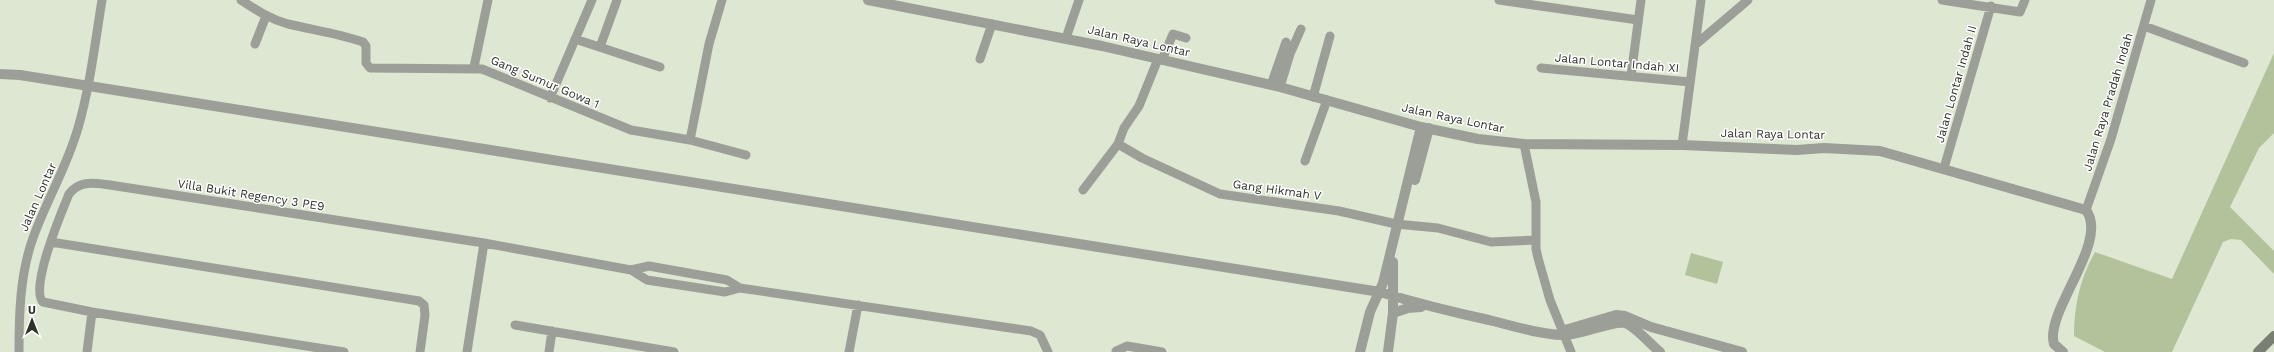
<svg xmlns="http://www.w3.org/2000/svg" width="2274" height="352" viewBox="0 0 2274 352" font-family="'Work Sans',sans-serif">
	<rect width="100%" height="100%" fill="#dee7d2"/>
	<path fill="#b2c39c" d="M2274,53V133L2259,148L2230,207L2274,251V274L2241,240L2231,239L2223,242L2172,352H2105L2074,336C2074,306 2080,278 2095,252L2172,279Z
		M1691,253L1723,262L1717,284L1685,275Z"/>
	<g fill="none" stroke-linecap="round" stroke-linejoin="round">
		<path stroke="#9c9f97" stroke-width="9" d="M241,0C256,10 270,19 288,24C313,30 337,33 363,42L366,46V63L370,68L482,69L631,130L690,140L746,155
			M1499,0L1638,20
			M1942,0L2020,12L2025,0
			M2144,26L2244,63
			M1066,38L1079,0
			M575,39L660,67
			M255,44L266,16
			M1695,45L1748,0
			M600,47L617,0
			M980,59L992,24
			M1162,60L1173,34L1186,38
			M474,67L488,0
			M1541,68L1690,82
			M1631,76L1641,0
			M1271,85L1286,42
			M1280,87L1290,54L1301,29
			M1313,97L1330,36
			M550,98L592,0
			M690,140L709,44L722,0
			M1118,144L1142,158L1220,194L1339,211L1396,224L1438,228L1491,242L1536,240
			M1524,144L1536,202V249L1538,258L1550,300L1571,352
			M1682,145L1701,0
			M1305,161L1327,100
			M1944,168L1991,6
			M1083,190L1118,144L1124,128L1139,106L1158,59
			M2086,210L2111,139L2151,0
			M51,242L419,301L424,305L425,315L420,352
			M631,270L647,280L725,292L740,288L1031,331L1040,335L1048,352
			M515,325L674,352
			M1116,351L1127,346L1162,352
			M19,352C19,314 20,274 33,238C46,201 67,167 78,128C90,87 95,43 102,0
			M87,352L92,312
			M344,352L92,312L43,302C29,289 62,211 69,194C80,180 93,183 110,185L484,243L631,270L649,266L727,280L740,288
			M467,352L484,243
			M549,352L552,331
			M849,352L858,305"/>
		<path stroke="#9c9f97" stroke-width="10" d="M868,0L1102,46L1280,87L1421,127L1478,139L1524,144L1682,145L1797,150L1824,148L1880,151L2086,210C2110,242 2044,312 2054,344L2063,352
			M0,74L20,75L1380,292C1416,303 1452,312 1489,320C1513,326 1538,334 1563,335C1580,336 1612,320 1625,323C1635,326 1651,345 1660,352
			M1415,180L1429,128
			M1393,313L1408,308L1421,307
			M1565,330L1616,315L1625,316L1651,327L1742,352
			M1360,352L1370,312L1383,283L1421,127
			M1388,352L1393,313V262"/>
		<path stroke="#797f72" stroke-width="10" d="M2258,352L2274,336"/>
	</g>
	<g text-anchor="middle" stroke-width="3" stroke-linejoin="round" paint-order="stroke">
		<g font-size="12" fill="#2f322a" stroke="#fff">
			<text transform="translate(1139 41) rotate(13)" y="4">Jalan Raya Lontar</text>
			<text transform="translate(1617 63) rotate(5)" y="4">Jalan Lontar Indah XI</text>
			<text transform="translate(545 82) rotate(23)" y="4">Gang Sumur Gowa 1</text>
			<text transform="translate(1956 84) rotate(-74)" y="4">Jalan Lontar Indah II</text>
			<text transform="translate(2108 102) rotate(-73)" y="4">Jalan Raya Pradah Indah</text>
			<text transform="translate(1453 118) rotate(12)" y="4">Jalan Raya Lontar</text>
			<text transform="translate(1773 134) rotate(1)" y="4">Jalan Raya Lontar</text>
			<text transform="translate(1277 190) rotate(8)" y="4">Gang Hikmah V</text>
			<text transform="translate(251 195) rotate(9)" y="4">Villa Bukit Regency 3 PE9</text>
			<text transform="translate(38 197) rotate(-66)" y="4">Jalan Lontar</text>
		</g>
	</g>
	<g transform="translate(32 320)" stroke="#ffffff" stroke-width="3" paint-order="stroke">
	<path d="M0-3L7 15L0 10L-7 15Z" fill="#2f322a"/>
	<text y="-6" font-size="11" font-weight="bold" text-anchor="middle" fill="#2f322a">U</text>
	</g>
</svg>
